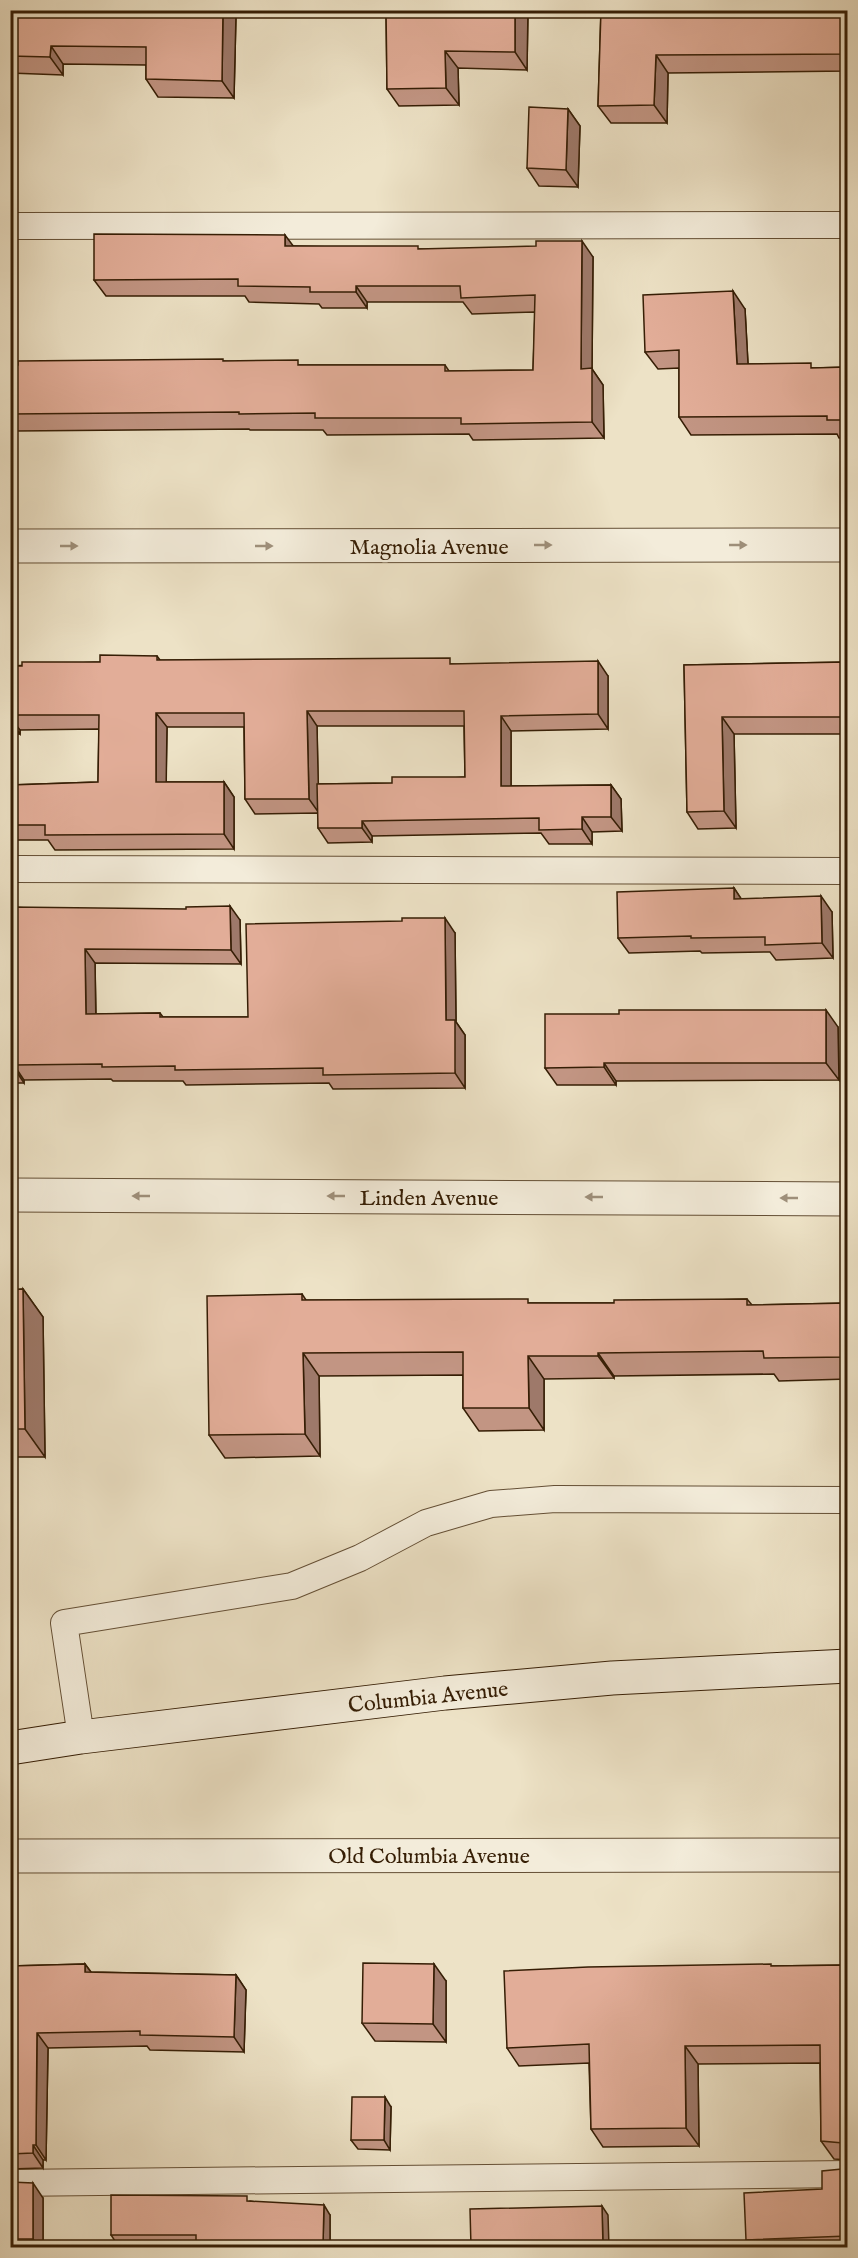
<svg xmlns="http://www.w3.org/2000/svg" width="858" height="2258" viewBox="0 0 858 2258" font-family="'IM FELL English',serif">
	<rect width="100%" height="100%" fill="#ede2c6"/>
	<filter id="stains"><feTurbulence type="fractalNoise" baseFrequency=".00333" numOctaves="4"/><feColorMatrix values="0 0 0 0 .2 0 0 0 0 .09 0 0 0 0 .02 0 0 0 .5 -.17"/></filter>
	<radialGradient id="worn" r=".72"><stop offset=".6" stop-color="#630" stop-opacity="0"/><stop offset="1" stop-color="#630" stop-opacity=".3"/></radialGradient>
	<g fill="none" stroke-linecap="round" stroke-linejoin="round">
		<g stroke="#644f35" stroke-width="28">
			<path id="lane" d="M10,226L848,225
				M10,869L848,871
				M81,1737L64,1623L292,1586L360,1558L426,1523L491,1504L555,1499L848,1500
				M10,2183L848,2174"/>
		</g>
		<g stroke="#644f35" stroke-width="35">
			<path id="street" d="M10,546L848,545
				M10,1195L848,1199
				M10,1856L848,1855"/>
		</g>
		<g stroke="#361e05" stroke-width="35">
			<path id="secondary" d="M10,1748L81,1737L445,1693L612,1678L848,1666"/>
		</g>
		<use href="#lane" stroke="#f3ecda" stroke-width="26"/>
		<use href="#street" stroke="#f3ecda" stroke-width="33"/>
		<use href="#secondary" stroke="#f3ecda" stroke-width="33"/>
	</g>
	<path fill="#c29583" stroke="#361e05" stroke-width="1.5" fill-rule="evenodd" d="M10,10L236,15L234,98L158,97L146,79V65L63,64V75L10,73Z
		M386,10H528L527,70L458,68L459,105L399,106L387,89Z
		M601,10H848V71L668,73L667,123H611L598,106Z
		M568,109L580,126L578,187L539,186L527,168Z
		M293,246L420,249L593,257L592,369L603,385L604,438L473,440L469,434L327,435L323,430H250L249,429L15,431V435H10V365L224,361L301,365H445L449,371L533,370L535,312L472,314L463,302H367V308H322L319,304L249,302L245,296H106L94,280Z
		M745,309L748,364L814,368L848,367V438H839L837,434L691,435L679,417V368L658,369L645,352Z
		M157,656L160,660L453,664L608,676V729L511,731V786L611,785L621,799L622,831L592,832V844H549L541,833L372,836V842L328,843L318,828V813L255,814L245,799L244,727H167L166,782H224L234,797V849L55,850L48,840H10V785L98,782L99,729L20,730V734H10V666L100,662ZM317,726H464L465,777L392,783L318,784Z
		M848,662V734H734L736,828L698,829L687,812L684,665Z
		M734,888L741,899L832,912L833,958L776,960L770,952L702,953L700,951L629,953L618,938Z
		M10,907L240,920L241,964L95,963L96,1014L160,1013L163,1017H248L455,933L456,1022L465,1035V1088L333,1089L329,1083L186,1085L183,1081H113L111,1079L24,1080V1083H10Z
		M838,1027L839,1080L616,1081V1085H557L545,1068Z
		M23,1289L43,1317L45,1457H10V1290Z
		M302,1294L306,1300L531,1303H614L747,1299L752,1305L848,1303V1379L779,1381L774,1374L614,1376V1378L544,1379V1430L479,1431L463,1408V1375L319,1376L320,1456L225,1458L209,1435Z
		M85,1964L91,1972L236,1975L246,1990L244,2052L150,2050L147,2046L48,2048L46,2160H43V2168L10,2169V1966Z
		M848,1965V2160L834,2159L821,2141L820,2063L698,2064L699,2146L603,2147L591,2129L589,2063L519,2066L507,2048L772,1966Z
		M446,1981V2042L375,2041L362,2023Z
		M391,2107L390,2150L358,2149L351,2140Z
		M848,2164V2247H751L746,2240L822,2189Z
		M10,2182L43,2198V2247H10Z
		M250,2201L330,2215V2247H196V2244H117L111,2235Z"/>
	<path fill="#9e796a" stroke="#361e05" stroke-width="1.5" d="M223,10H232L236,15L234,98L222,81Z
		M515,10H528L527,70L515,52Z
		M51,46L63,64V75L50,57Z
		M445,51L458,68L459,105L446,88Z
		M656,55L668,73L667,123L654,105Z
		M568,109L580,126L578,187L566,170Z
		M285,235L297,251L285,246Z
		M582,241L593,257L592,369L603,385L604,438L592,422L581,369Z
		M356,286L367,302V308L356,292Z
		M733,291L745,309L749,382L737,364Z
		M10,424L15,431V435L10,428Z
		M598,661L608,676V729L598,714Z
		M307,711L317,726L319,813L309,799Z
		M156,713L167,727L166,797L156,782Z
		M501,716L511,731V801L501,786Z
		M10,717L20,730V734L10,721Z
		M722,717L734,734L736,828L724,811Z
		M224,782L234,797V849L224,834Z
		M611,785L621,799L622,831L611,817Z
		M582,817L592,832V844L582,829Z
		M362,821L372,836V842L362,828Z
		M734,888L744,903L734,899Z
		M821,896L832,912L833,958L822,943Z
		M230,906L240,920L241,964L231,950Z
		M445,918L455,933L456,1022L465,1035V1088L455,1073L446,1020Z
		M85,949L95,963L96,1028L86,1014Z
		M826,1010L838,1027L839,1080L826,1063Z
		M604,1063L616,1081V1085L604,1067Z
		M14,1065L24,1080V1083L14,1068Z
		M23,1289L43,1317L45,1457L25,1429Z
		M303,1353L319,1376L320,1456L305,1434Z
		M598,1353L614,1376V1378L598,1356Z
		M528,1356L544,1379V1430L529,1408Z
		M85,1964L96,1979L85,1972Z
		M434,1964L446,1981V2042L433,2024Z
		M236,1975L246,1990L244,2052L234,2037Z
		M37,2033L48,2048L46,2160L36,2145Z
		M685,2046L698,2064L699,2146L686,2128Z
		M385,2097L391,2107L390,2150L384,2140Z
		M33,2145L43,2160V2168L33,2153Z
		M33,2183L43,2198V2247H39L33,2239Z
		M324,2205L330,2215V2247H325L323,2245Z
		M602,2206L608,2215L609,2247H603Z"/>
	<path fill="#e2ad98" stroke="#361e05" stroke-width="1.5" d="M10,10H223L222,81L146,79V47L51,46L50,57L10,56Z
		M386,10H515V52L445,51L446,88L387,89Z
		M601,10H848V54L656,55L654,105L598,106Z
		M529,107L568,109L566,170L527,168Z
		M94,234L285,235V246H418V249L536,246V241H582L581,369L592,368V422L461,424V418H315V413L239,414V412L10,414V365H18V361L223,359V361L298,360V365H445V371L533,370L535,295L461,298L460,286H356V292H310V287L238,286V279L94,280Z
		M733,291L737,364L811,363V368L848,367V420H827V416L679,417V350L645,352L643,295Z
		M100,655L157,656V660L450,658V664L598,661V714L501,716V786L611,785V817H582V829L539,830V818L362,821V828H318L317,784L392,783V777H465L464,711H307L309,799H245L244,713H156V782H224V834L45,835V825H10V785L98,782L99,715H10V666H22V662H100Z
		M848,662V717H722L724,811L687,812L684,665Z
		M734,888V899L821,896L822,943L765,945V937L691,938V936L618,938L617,892Z
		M230,906L231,950L85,949L86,1014L160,1013V1017H248L246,924L402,921V918H445L446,1020H455V1073L323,1075V1068L175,1070V1066L102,1067V1064L14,1065V1068H10V907L186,909V907Z
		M619,1010H826V1063H604V1067L545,1068V1014H619Z
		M23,1289L25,1429H10V1290Z
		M302,1294V1300L528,1299V1303H614V1300L747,1299V1305L848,1303V1357L764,1358L763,1351L598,1353V1356H528L529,1408H463V1352L303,1353L305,1434L209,1435L207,1296Z
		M363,1963L434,1964L433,2024L362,2023Z
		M85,1964V1972L236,1975L234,2037L140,2035V2031L37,2033L36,2145H33V2153L10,2154V1966Z
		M771,1964V1966L848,1965V2147L843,2143L821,2141L820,2045L685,2046L686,2128L591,2129L589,2044L507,2048L504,1971L588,1967Z
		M352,2097H385L384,2140H351Z
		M848,2164V2236L746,2240L744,2193L822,2189V2171L842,2169Z
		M10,2182L33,2183V2239H10Z
		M111,2195L247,2196V2201L324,2205L323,2245H293L292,2247H196V2235H111Z
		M602,2206L603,2247H471L470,2209Z"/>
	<defs><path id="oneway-solid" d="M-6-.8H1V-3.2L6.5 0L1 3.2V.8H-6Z" transform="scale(1.5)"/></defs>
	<g fill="#9e8f7a">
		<use href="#oneway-solid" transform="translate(543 545)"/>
		<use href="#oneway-solid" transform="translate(738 545)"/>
		<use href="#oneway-solid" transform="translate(69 546)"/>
		<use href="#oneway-solid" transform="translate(264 546)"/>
		<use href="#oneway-solid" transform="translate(141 1196) rotate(-180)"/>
		<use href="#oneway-solid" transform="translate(336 1196) rotate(-180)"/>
		<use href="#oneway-solid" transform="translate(594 1197) rotate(-180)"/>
		<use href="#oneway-solid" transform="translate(789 1198) rotate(-180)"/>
	</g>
	<g text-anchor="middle" stroke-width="4.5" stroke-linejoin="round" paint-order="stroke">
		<g font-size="22" fill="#361e05" stroke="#f3ecda">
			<text x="429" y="554">Magnolia Avenue</text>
			<text x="429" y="1205">Linden Avenue</text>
			<text transform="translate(428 1696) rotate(-6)" y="8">Columbia Avenue</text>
			<text x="429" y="1863">Old Columbia Avenue</text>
		</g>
	</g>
	<rect width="858" height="2258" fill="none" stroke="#ede2c6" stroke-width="36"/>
	<rect x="12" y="12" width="834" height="2234" fill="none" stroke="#361e05" stroke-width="3"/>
	<rect x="18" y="18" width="822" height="2222" fill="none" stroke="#361e05" stroke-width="1.5"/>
	<rect width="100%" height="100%" filter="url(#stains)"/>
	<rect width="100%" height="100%" fill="url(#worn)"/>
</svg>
